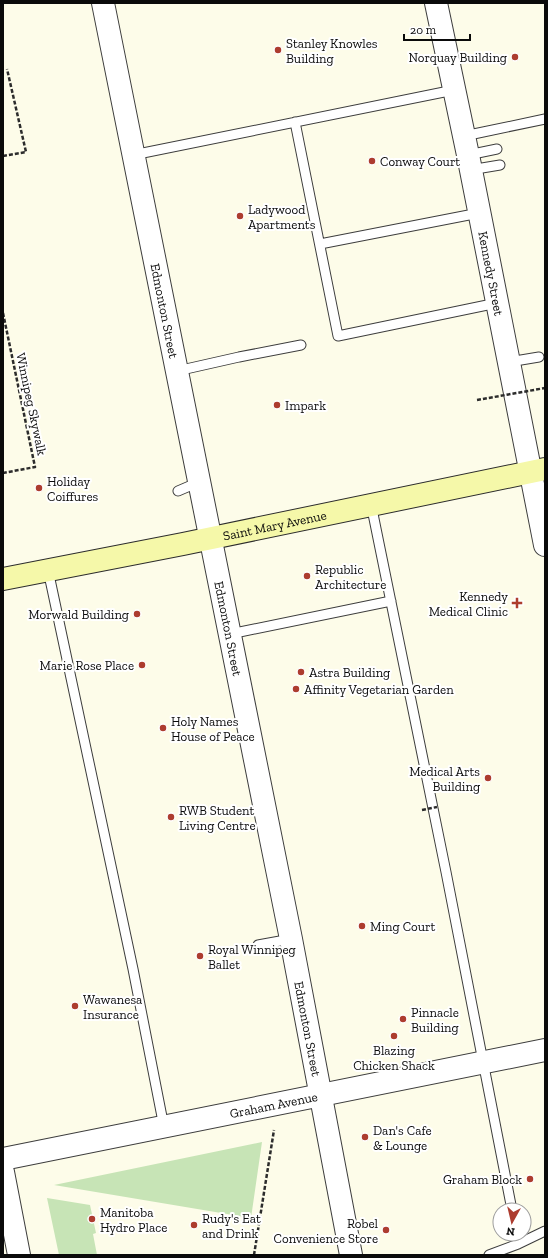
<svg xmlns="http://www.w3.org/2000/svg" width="548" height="1258" viewBox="0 0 548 1258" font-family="'Zilla Slab',serif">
	<rect width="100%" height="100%" fill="#fdfce9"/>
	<path fill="#c7e4b6" d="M262,1142L251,1218L54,1185Z
		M47,1198L90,1205L96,1233L93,1234L97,1255H59Z"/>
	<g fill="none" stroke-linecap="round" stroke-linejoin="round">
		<g stroke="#3d3d3d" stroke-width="11">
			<path id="service" d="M295,122L338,336L497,303
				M464,136L545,119
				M133,155L454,90
				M468,155L497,149
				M470,170L500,165
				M320,244L479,213
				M509,362L539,357
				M177,371L239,357L301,345
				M178,491L199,482
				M371,504L446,872L512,1210
				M48,570L133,969L164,1127
				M230,634L391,601
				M258,945L291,939
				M489,1255L518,1244L545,1231"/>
		</g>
		<g stroke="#3d3d3d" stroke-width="24">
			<g id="tertiary">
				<path id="s1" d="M103,3L291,939L351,1255"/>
				<path id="s2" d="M436,3L468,155L545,545"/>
				<path id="s3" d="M3,1159L545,1050"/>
				<path d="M3,1172L19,1255"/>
			</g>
		</g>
		<g stroke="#2c2c2c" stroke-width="24">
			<g id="secondary">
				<path id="s4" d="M3,579L183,544L545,469"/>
			</g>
		</g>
		<path stroke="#2c2c2c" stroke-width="2.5" stroke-dasharray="4 2" stroke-linecap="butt" d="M3,156L26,152L7,69
			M3,313L35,467L3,473
			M254,1255L274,1130"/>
		<use href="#service" stroke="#fff" stroke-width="9"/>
		<use href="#tertiary" stroke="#fff" stroke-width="22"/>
		<use href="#secondary" stroke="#f5f8a9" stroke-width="22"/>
		<path stroke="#2c2c2c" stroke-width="2.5" stroke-dasharray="4 2" stroke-linecap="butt" d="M477,400L545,388
			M422,810L437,807"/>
	</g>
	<g fill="#ad3c2f" stroke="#fff" stroke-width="1.5">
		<circle cx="278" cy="50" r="4"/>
		<circle cx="515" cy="57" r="4"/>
		<circle cx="372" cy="161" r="4"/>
		<circle cx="240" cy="216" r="4"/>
		<circle cx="277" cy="405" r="4"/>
		<circle cx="39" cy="488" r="4"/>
		<circle cx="307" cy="576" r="4"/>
		<path d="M515 597h4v4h4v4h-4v4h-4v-4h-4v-4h4z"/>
		<circle cx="137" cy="614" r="4"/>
		<circle cx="142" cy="665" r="4"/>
		<circle cx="301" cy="672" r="4"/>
		<circle cx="296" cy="689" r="4"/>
		<circle cx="163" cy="728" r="4"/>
		<circle cx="488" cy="778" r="4"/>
		<circle cx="171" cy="817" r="4"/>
		<circle cx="362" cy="926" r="4"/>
		<circle cx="200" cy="956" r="4"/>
		<circle cx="75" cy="1006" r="4"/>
		<circle cx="403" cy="1019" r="4"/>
		<circle cx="394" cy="1036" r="4"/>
		<circle cx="365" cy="1137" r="4"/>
		<circle cx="530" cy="1179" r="4"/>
		<circle cx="92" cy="1219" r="4"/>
		<circle cx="194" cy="1225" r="4"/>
		<circle cx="386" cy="1230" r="4"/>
	</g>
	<g text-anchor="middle" stroke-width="4" stroke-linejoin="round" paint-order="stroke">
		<g font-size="13" fill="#0a0a0a" stroke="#fff" text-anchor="start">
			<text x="286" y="48">Stanley Knowles<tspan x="286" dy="15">Building</tspan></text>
			<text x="507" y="62" text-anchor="end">Norquay Building</text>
			<text x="380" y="166">Conway Court</text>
			<text x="248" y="214">Ladywood<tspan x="248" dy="15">Apartments</tspan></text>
			<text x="285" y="410">Impark</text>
			<text x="47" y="486">Holiday<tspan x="47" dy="15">Coiffures</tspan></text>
			<text x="315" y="574">Republic<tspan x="315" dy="15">Architecture</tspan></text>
			<text x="508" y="601" text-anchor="end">Kennedy<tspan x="508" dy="15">Medical Clinic</tspan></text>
			<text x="129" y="619" text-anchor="end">Morwald Building</text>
			<text x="134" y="670" text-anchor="end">Marie Rose Place</text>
			<text x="309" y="677">Astra Building</text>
			<text x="304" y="694">Affinity Vegetarian Garden</text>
			<text x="171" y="726">Holy Names<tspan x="171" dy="15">House of Peace</tspan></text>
			<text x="480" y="776" text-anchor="end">Medical Arts<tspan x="480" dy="15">Building</tspan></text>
			<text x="179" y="815">RWB Student<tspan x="179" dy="15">Living Centre</tspan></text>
			<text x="370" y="931">Ming Court</text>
			<text x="208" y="954">Royal Winnipeg<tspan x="208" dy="15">Ballet</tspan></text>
			<text x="83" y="1004">Wawanesa<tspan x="83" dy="15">Insurance</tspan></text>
			<text x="411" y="1017">Pinnacle<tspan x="411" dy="15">Building</tspan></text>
			<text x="394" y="1055" text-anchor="middle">Blazing<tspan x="394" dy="15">Chicken Shack</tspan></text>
			<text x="373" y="1135">Dan's Cafe<tspan x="373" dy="15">&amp; Lounge</tspan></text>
			<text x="522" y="1184" text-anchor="end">Graham Block</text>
			<text x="100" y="1217">Manitoba<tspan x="100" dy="15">Hydro Place</tspan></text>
			<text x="202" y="1223">Rudy's Eat<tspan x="202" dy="15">and Drink</tspan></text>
			<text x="378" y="1228" text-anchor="end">Robel<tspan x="378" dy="15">Convenience Store</tspan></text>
		</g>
		<g font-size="13" fill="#0a0a0a" stroke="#fff">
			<text dy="5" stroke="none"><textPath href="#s2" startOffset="276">Kennedy Street</textPath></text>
			<text dy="5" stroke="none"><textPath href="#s1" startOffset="314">Edmonton Street</textPath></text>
			<text transform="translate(32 404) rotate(78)" y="5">Winnipeg Skywalk</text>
			<text dy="5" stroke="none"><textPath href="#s4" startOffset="277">Saint Mary Avenue</textPath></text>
			<text dy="5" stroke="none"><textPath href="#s1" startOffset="638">Edmonton Street</textPath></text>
			<text dy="5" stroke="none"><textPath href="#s1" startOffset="1046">Edmonton Street</textPath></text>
			<text dy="5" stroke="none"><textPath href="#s3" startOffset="276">Graham Avenue</textPath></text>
		</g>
	</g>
	<rect width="548" height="1258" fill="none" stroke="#0a0a0a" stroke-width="8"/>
	<g transform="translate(512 1222) rotate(188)"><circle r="19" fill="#ffffff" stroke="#9d9d9d"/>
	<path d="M0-3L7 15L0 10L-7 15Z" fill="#ad3c2f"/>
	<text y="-6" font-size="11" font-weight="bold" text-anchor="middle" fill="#0a0a0a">N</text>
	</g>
	<path d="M404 34v6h66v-6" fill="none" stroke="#0a0a0a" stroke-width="2"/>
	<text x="410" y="34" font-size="12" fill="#0a0a0a" stroke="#ffffff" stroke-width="3" paint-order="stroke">20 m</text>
</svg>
